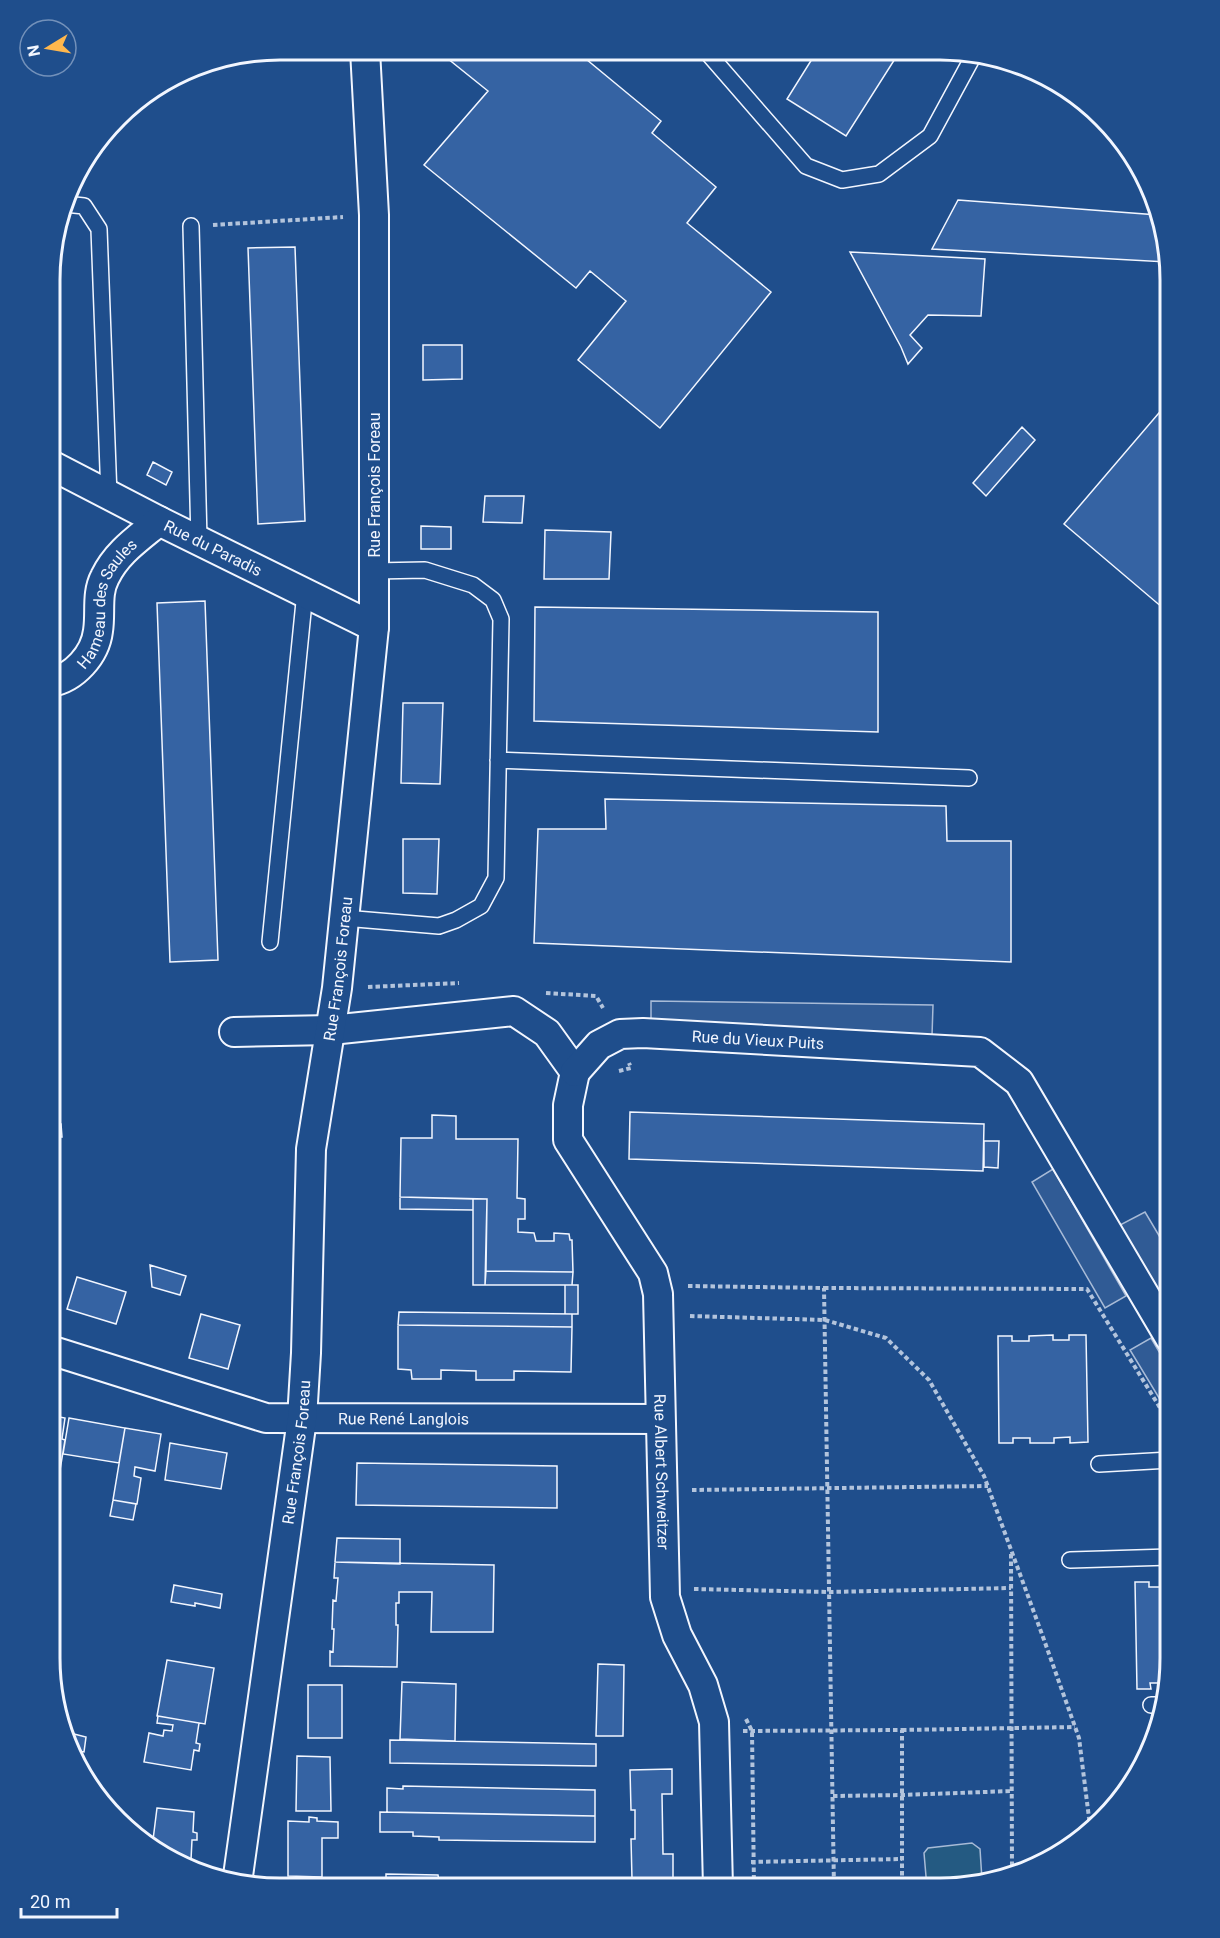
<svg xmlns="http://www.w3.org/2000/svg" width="1220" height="1938" viewBox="0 0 1220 1938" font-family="Roboto,sans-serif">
	<rect width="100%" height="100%" fill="#1f4e8c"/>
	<path fill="#245a82" stroke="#a8bbd7" stroke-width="1.5" d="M972,1843L980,1849L982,1880L940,1888H927L924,1853L928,1848Z"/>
	<path fill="#305b95" stroke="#a8bbd7" stroke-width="1.5" d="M651,1001L933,1005L932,1036L651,1027Z
		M1053,1169L1126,1296L1105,1308L1032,1182Z
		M1145,1212L1170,1254V1310L1120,1225Z
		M1151,1338L1170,1370V1416L1130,1350Z"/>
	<path fill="#3563a3" stroke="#f2f6ff" stroke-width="1.5" d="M437,50H575L661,121L652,133L716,187L687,223L771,292L660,428L578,360L626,301L590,271L576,288L424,165L488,91Z
		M817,51H900L846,136L787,99Z
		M958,200L1158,215L1167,262L932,249Z
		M53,244L56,340L51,341V250Z
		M295,247L305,521L258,524L248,248Z
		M850,252L985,259L981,316L928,315L910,335L922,348L908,364L901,347Z
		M423,345H462V379L423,380Z
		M1170,400V614L1064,524Z
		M1022,427L1035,440L986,496L973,483Z
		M153,462L172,472L166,485L147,475Z
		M485,496H524L522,523L483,522Z
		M421,526L451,527V549H421Z
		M545,530L611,532L609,579H544Z
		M205,601L218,960L170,962L157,603Z
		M535,607L878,612V732L534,721Z
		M403,703H443L440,784L401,783Z
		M605,799L946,806L947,841H1011V962L534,943L538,829H606Z
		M403,839H439L437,894L403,893Z
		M630,1112L984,1124L983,1171L629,1159Z
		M432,1115L456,1116V1139H518L517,1198L525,1199V1219H518V1232L534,1233L536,1241H554V1233L569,1234L570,1240H572L573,1272L486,1271L487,1199L400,1197L401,1138H432Z
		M50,1124H61L62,1137H50Z
		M984,1141H999L998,1168L984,1167Z
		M400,1197L473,1199V1210L400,1209Z
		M473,1199H487L485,1285H473Z
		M150,1265L186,1276L180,1295L152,1287Z
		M486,1271L573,1272L572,1285H485Z
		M77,1277L126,1292L116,1324L67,1309Z
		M565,1285H578V1314H565Z
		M399,1312L572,1314V1327L398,1325Z
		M201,1314L240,1325L228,1369L189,1358Z
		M398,1325L572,1327L571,1372L514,1371V1380H476V1371L441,1370V1379H412L411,1370L398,1369Z
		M1053,1335V1340H1069V1335H1086L1088,1442L1070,1443V1437L1054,1438V1443H1030V1438H1013V1443H999L998,1336H1012V1341H1029V1336Z
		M50,1415L65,1418L62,1439L65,1440L58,1482L50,1480Z
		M69,1418L125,1428L119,1463L63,1454Z
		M125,1428L161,1434L155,1471L135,1467L134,1476L141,1478L137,1504L113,1500Z
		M170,1443L227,1453L221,1489L165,1480Z
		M357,1463L557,1466V1508L356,1505Z
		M113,1500L136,1504L133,1520L110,1516Z
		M337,1538L400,1539V1564L335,1562Z
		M335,1562L494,1565L493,1632H431L432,1592H399V1603H396V1625H398L397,1667L330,1666V1651L333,1652L334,1629H332L333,1600L336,1601L338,1578H334Z
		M1135,1582H1149V1587H1165V1582H1170V1673L1167,1688L1166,1683H1150L1151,1689H1137Z
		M174,1585L222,1594L220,1608L195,1603V1606L171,1602Z
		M167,1660L214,1668L205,1724L157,1716Z
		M598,1664L624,1665L623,1736H596Z
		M402,1682L456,1684L455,1741L400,1739Z
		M308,1685H342V1738H308Z
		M158,1716L199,1723L196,1743L200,1744L199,1751L194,1750L191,1770L144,1762L149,1733L163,1736L164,1730L172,1731L173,1725L157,1723Z
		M74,1734L86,1737L84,1752L72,1750Z
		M390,1740L596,1744V1766L390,1763Z
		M297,1756L330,1757L331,1811H296Z
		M672,1769V1794H662L663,1854H673V1879H632L631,1839H635V1810H631L630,1770Z
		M403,1786L595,1790V1816L387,1812V1788L403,1789Z
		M157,1808L194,1812L193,1832L197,1833V1840H192L191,1860L169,1858L152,1848Z
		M380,1812L595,1816V1842L439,1840V1837L413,1836V1832H380Z
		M309,1817L317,1818V1821L338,1822V1838H322V1877L288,1876V1821L309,1822Z
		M386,1874L438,1875L439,1881L594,1882V1888L386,1887Z"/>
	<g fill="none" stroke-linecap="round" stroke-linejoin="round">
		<g stroke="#f2f6ff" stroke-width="18">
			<path id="service" d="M706,51L806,166L842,180L879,174L930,136L975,53
				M65,204L84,206L99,229L109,496
				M191,226L199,540
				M498,760L969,778
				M344,918L439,926L456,920L481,906L496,878L501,619L493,600L473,585L425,570L374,571
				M270,942L305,592
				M1099,1464L1170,1460
				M1070,1560L1170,1557
				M1151,1705H1164"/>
		</g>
		<g stroke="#f2f6ff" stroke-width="32">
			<g id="minor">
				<path id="s1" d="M51,465L159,521L374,627"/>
				<path id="s2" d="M51,682C74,678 95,655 98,631C101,612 96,594 105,577C117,552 139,538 159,521"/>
				<path d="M234,1032L331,1030L514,1011L547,1033L575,1072"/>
				<path id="s3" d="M575,1072L568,1105V1140L653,1273L658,1294L665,1597L677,1635L703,1685L714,1722L718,1888"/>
				<path id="s4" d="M575,1072L599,1045L620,1034L643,1033L980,1052L1019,1082L1170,1338"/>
				<path id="s5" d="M50,1350L266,1418L660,1419"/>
				<path id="s6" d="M237,1883L302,1419L306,1353L311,1149L337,988L374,627V215L365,50"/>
			</g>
		</g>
		<path stroke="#b3c4dc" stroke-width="4" stroke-dasharray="4.5 3" stroke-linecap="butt" d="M213,225L343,217
			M368,987L459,983
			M546,993L596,996L603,1008
			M619,1071L631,1068L629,1063
			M688,1286L824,1288L834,1888
			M824,1288L1087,1289L1170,1424
			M690,1316L825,1320L886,1338L929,1380L984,1476L1043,1637L1079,1738L1090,1826
			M692,1490L988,1486
			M1011,1554L1012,1874
			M694,1589L829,1592L1011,1588
			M746,1719L752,1731L754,1888
			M902,1730L1075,1727
			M743,1731L902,1730V1888
			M833,1796L902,1795L1012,1791
			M1090,1831V1826H1095
			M751,1862L902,1859"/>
		<use href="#service" stroke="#1f4e8c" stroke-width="15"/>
		<use href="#minor" stroke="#1f4e8c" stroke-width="28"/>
	</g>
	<g text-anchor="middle" stroke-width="4.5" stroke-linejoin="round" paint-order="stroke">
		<g font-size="16" fill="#f2f6ff" stroke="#1f4e8c">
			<text transform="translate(374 485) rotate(-90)" y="6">Rue François Foreau</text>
			<text dy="6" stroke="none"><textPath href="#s1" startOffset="182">Rue du Paradis</textPath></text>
			<text dy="6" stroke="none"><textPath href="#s2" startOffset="104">Hameau des Saules</textPath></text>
			<text dy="6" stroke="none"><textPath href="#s6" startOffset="921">Rue François Foreau</textPath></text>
			<text dy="6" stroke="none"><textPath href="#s4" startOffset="198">Rue du Vieux Puits</textPath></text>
			<text dy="6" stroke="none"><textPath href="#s5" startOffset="364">Rue René Langlois</textPath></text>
			<text dy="6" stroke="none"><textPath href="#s6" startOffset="435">Rue François Foreau</textPath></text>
			<text dy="6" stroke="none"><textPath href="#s3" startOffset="426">Rue Albert Schweitzer</textPath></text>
		</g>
	</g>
	<path d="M0 0H1220V1938H0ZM280 60H940A220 220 0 0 1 1160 280V1658A220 220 0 0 1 940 1878H280A220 220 0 0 1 60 1658V280A220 220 0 0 1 280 60Z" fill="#1f4e8c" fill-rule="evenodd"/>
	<path fill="none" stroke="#f2f6ff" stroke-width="3" d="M280 60H940A220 220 0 0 1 1160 280V1658A220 220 0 0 1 940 1878H280A220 220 0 0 1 60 1658V280A220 220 0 0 1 280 60Z"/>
	<g transform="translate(48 48) rotate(259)"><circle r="28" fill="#1f4e8c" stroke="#7391ba" stroke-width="1.5"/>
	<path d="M0-4.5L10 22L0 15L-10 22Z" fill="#ffb74d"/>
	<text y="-9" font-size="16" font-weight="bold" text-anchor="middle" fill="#f2f6ff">N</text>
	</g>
	<path d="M21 1908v9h96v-9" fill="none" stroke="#f2f6ff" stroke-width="3"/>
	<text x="30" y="1908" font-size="18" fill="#f2f6ff" stroke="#1f4e8c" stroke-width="4.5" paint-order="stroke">20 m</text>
</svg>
